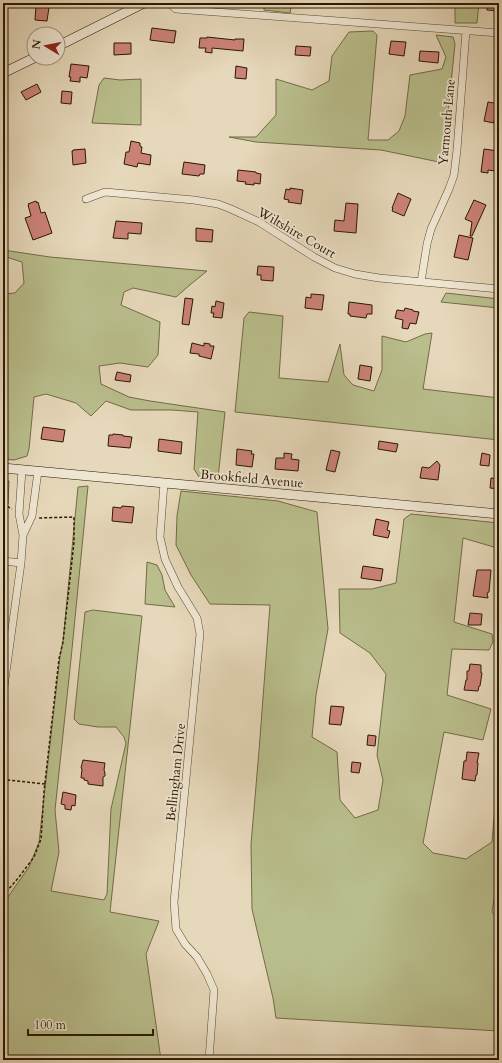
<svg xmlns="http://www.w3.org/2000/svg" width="502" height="1063" viewBox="0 0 502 1063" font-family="Cardo,serif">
	<rect width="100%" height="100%" fill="#e6d8ba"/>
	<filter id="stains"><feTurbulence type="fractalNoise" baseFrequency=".005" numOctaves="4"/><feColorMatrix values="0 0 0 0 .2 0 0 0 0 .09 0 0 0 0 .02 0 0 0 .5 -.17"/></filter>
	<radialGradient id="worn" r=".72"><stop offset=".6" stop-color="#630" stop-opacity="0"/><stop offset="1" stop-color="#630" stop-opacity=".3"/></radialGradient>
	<path fill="#b9be8c" stroke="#726b46" d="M264,3H292L290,13L264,10Z
		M456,3H479L477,23H455V7Z
		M373,31L377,35L368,140H388L399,131L405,116L410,75L442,69L446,57L436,35L453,37L455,44L444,153L439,162L381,150L256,142L229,137H256L276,115V79L312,90L329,81L332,56L349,32Z
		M104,78L120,80L141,79V125L92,123L99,85Z
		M3,250L50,257L207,271L191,284L176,297L133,288L124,292L121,305L160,322L158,355L148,367L120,363L99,366L101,384L129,397L150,401L225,412L218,478L199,477L194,469L198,412L172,410H131L106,401L91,416L76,403L46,394L34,397L29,449L27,456L14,460L3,459V294L15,293L24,283L22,262L3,256Z
		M446,293L499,299V308L441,302Z
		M249,312L283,316L279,378L328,382L340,344L344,375L353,385L374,391L382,370V336L406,342L425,334L432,333L423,389L499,398V440L235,412L244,318Z
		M3,480L9,481L8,504H3Z
		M88,486L71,659L55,810L59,852L51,891L104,900L107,894L111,809L126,743L124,737L116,727H98L79,724L74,719L85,612L93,610L142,616L110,912L159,921L146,954L161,1060H3V904L29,867L39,842L60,656L63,641L78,487Z
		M181,491L278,501L317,512L328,629L316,695L312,737L337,752L340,800L355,818L378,810L383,780L377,755L386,674L370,653L340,633L339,589H372L396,583L404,519L411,514L499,523V548H497L463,538L454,622L492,634L493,642L489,650L452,649L447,695L491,709L483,740L444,732L423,843L433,853L466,859L492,842L496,794L499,795V881L496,888L492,912L499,920V1031L276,1018L273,998L252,909L251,844L259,751L270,605L210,604L191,575L176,545L177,516Z
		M147,562L157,565L162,575L165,590L175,607L145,604Z"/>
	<path fill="#cb8278" stroke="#2b1801" d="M487,3H499V11L487,10Z
		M36,5L49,7L47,21L35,20Z
		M152,28L176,31L174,43L150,40Z
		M207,37L235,40V39H244L243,51L212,48V53L205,52L206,48H199L200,38H207Z
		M391,41L406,42L404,56L389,54Z
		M114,43H131V54L114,55Z
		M296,46L311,47L310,56L295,55Z
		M420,51L439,52L438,63L419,61Z
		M71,64L89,66L87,78L80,77V82L70,81L71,77H69Z
		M236,66L247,68L246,79L235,78Z
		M37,84L41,92L26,100L21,92Z
		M62,91L72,92L71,104L61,103Z
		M488,102L499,104V117L498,120H494V123L484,121Z
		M131,141L140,143V146L142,147L141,153L151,155L150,165L138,163L137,167L124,164L126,152H129Z
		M85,149L86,163L73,165L72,151H73V150Z
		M484,149L498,151L497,158L499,159V168L496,167L495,171L488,170V173L481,172Z
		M184,162L205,165L204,174H200L199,176L182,174Z
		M238,170L256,172V173L261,174L260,184L254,183V185L245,184L246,182L237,181Z
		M290,188L303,190L301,204L288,202L289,200L284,199L286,189L290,190Z
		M398,193L411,199L404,216L392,211L393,208H392Z
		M474,200L486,205L472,236H470L472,222L465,219Z
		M36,201L37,203L38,202L41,213L45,212L52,233L33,240L25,218L31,216L28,205H29L28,204Z
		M346,203L358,204L356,233L334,231L335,220L344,221Z
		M116,221L142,223L141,234L128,233V239L113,238Z
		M196,228L213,230L212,242L196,241Z
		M459,235L473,238L468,260L454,257Z
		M258,266L274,267L273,281L261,280V275H257Z
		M311,294L324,295L322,310L305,308L306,297L311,298Z
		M185,298L193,299L189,325L182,324Z
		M216,301L224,303L222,318L213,317L214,313H211L212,306L215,307Z
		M349,302L372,305V314H367L366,318L350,316V314H348Z
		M405,308L413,310V311L419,312L416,324L410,323L408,329L402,328L403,320L395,318L397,310L404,311Z
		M192,343L204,346V343L210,344V346H214L211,359L199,356V354L190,353Z
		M360,365L372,367L370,381L358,379Z
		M117,372L131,375L130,382L115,380Z
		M43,427L65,430L63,442L41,439Z
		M113,434L123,435V436L132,437L130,448L108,446L109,435H113Z
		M159,439L182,442L181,454L158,451Z
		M379,441L398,444L396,452L378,449Z
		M237,449L252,451L251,454H254L252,467L236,465Z
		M331,450L340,452L335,472L326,470Z
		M284,453L292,454L291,459L299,460L298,471L275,469L276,458H284Z
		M482,453L490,455L489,466L480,465Z
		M437,461L440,465L438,480L420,478L422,467L429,468Z
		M491,478L499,479V489L490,488Z
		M122,506L134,507L132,523L112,521L113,507L121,508Z
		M376,519L389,522L387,530L390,531L388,538L373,535Z
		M363,566L383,569L381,581L361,578Z
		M477,570H491L489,592L487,593L488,598L473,596Z
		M470,613L482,614L481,625H468Z
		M470,664L481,665V673H482L480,686H479L478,691L464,690L466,680H467V671H469Z
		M331,706L344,707L341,725L329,724Z
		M368,735L376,736L375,746L367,745Z
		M467,752L479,753L477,763H478L477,775H476L475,781L462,779L464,761H466Z
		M83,760L105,763L104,770L105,773V776L103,777V786L88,784V781L84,780V778H81L82,769L81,768Z
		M352,762L361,763L359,773L351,772Z
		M63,792L76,795L75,806L72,805L71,810L65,809V805L61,804Z"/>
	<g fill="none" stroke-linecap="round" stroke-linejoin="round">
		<g stroke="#5a482f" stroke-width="8">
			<path id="minor" d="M169,3L176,9L499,33
				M86,199L105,192L194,200L218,204L231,209L259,222L314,257L335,268L355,274L379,278L499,289
				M421,282L427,244L431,229L449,189L454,175L457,150L466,31
				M164,483L160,537L165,559L178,587L197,618L200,634L174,902L176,929L185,944L197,957L207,974L214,990L209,1060
				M23,535L32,516L38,471
				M3,561L21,563
				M3,694L21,563L23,535L19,514L22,470"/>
		</g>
		<g stroke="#2b1801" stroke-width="10">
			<path id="secondary" d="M58,46L144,3
				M3,73L34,58
				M3,468L499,514"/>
		</g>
		<path stroke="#2b1801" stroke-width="1.5" stroke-dasharray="3 2" stroke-linecap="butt" d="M3,504L12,509
			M3,783L8,780L45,784
			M3,896L19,877L34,857L41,839L44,791L59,659L63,642L74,542V517L39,518"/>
		<use href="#minor" stroke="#efe6d2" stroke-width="7"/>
		<use href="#secondary" stroke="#efe6d2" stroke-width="9"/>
	</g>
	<g text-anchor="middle" stroke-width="3.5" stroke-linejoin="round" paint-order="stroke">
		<g font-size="13" fill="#2b1801" stroke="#efe6d2">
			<text transform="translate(446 122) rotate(-85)" y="5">Yarmouth Lane</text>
			<text transform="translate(297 232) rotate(30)" y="5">Wiltshire Court</text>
			<text transform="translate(252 478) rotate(5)" y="5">Brookfield Avenue</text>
			<text transform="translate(175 772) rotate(-84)" y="5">Bellingham Drive</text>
		</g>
	</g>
	<rect width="502" height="1063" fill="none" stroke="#e6d8ba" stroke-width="16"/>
	<rect x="4" y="4" width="494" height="1055" fill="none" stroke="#2b1801" stroke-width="2"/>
	<rect x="8" y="8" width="486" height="1047" fill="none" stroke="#2b1801"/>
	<g transform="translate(46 46) rotate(280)"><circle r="19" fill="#efe6d2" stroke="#a1947e"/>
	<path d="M0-3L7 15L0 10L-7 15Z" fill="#8f2418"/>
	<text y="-6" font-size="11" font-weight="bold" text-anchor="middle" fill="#2b1801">N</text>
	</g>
	<path d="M28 1029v6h125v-6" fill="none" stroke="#2b1801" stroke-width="2"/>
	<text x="34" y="1029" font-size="12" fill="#2b1801" stroke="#efe6d2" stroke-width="3" paint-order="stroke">100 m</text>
	<rect width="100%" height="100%" filter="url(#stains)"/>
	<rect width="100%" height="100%" fill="url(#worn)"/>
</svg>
